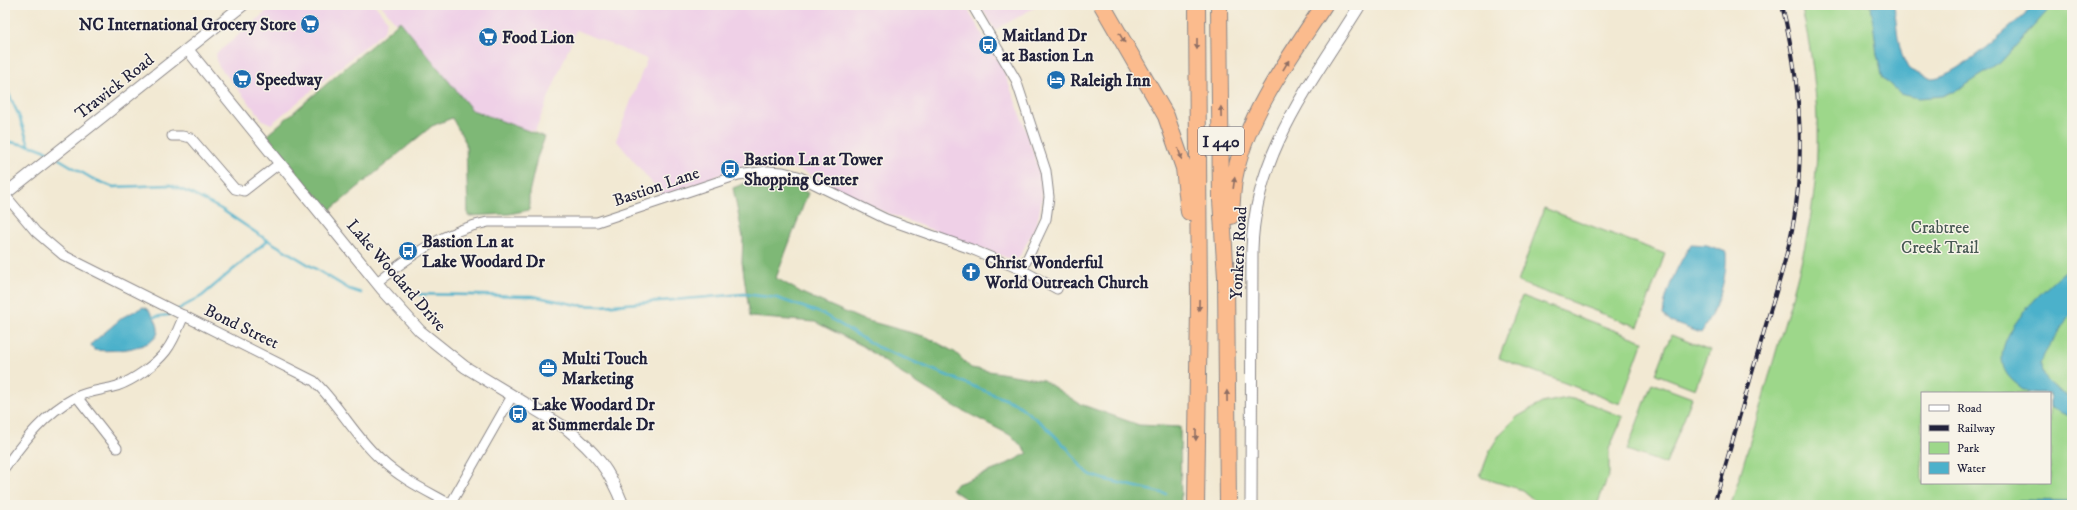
<svg xmlns="http://www.w3.org/2000/svg" width="2077" height="510" viewBox="0 0 2077 510" font-family="'IM FELL DW Pica',serif">
	<rect width="100%" height="100%" fill="#f7f3e8"/>
	<filter id="ink" filterUnits="userSpaceOnUse"><feTurbulence type="fractalNoise" baseFrequency=".025" numOctaves="2"/><feDisplacementMap in="SourceGraphic" scale="8" xChannelSelector="R" yChannelSelector="G"/><feConvolveMatrix kernelMatrix="1 2 1 2 8 2 1 2 1" color-interpolation-filters="sRGB"/></filter>
	<filter id="wash" filterUnits="userSpaceOnUse"><feTurbulence type="fractalNoise" baseFrequency=".012" numOctaves="4" result="noise"/><feDisplacementMap in="SourceGraphic" scale="16" xChannelSelector="R" yChannelSelector="G"/><feGaussianBlur stdDeviation="0.9" result="paint"/><feColorMatrix in="noise" values="0 0 0 0 0 0 0 0 0 0 0 0 0 0 0 0 0 1.4 0 .05"/><feComposite in="paint" operator="in"/></filter>
	<g filter="url(#wash)">
		<rect width="100%" height="100%" fill="#f2e9d3"/>
		<path fill="#efd0e7" d="M274,5H375L387,20L384,31L271,124L263,120L218,65L216,54Z
			M381,5H965L1003,69L1021,116L1041,177L1042,199L1037,223L1020,256L1017,259L1008,258L884,212L805,172L777,164L744,166L663,196L616,140L647,59L576,30L535,131L477,120Z
			M980,5H1039L995,30Z"/>
		<path fill="#9dd78a" stroke="#607c62" fill-rule="evenodd" d="M1801,5H1888L1893,67L1934,88L2049,5H2072V505H1731C1747,452 1763,398 1778,345C1795,288 1812,230 1816,170C1820,114 1814,60 1801,5ZM1922,393H2050V483H1922Z
			M1544,208L1665,254L1638,327L1518,282Z
			M1522,296L1643,341L1620,404L1499,358Z
			M1671,335L1710,350L1695,389L1656,374Z
			M1652,383L1692,398L1666,464L1627,450Z
			M1567,398L1583,401L1623,417L1609,449V474L1597,505H1540L1522,490L1480,477L1490,450L1500,434L1517,417L1542,403Z"/>
		<path fill="#7eb876" stroke="#506d58" d="M400,21L472,110L545,137L537,158L529,193V210L509,214L468,216L466,143L452,118L432,126L328,212L267,135Z
			M780,180L808,193L776,278L804,294L861,319L927,337L956,353L971,368L1043,380L1080,404L1139,425L1180,427L1181,505H975L951,489L957,484L999,468L1028,453L1012,436L956,407L902,374L863,346L815,322L750,317L742,262L743,238L733,188L748,182Z"/>
		<path fill="#4cb1cb" stroke="#376a83" d="M1871,5H1894C1897,25 1897,49 1908,68C1911,71 1915,72 1919,74C1922,76 1929,78 1933,78C1959,76 2015,22 2035,5H2053L2000,63L1963,87L1942,96L1918,98L1900,94L1883,78L1877,55Z
			M1691,244L1707,245L1726,252C1728,280 1716,310 1701,333L1673,323L1663,315C1665,290 1678,265 1691,244Z
			M2072,265C2072,276 2075,302 2071,311C2055,350 2012,367 2072,399V418L2050,407V393C2029,393 2028,394 2012,380C1976,346 2048,286 2072,265Z
			M143,307L148,309C152,315 159,323 158,332C154,350 109,352 94,350L91,346L92,343L123,317Z
			M2019,500L2072,501V505H2012Z"/>
		<g fill="none" stroke-linecap="round" stroke-linejoin="round">
			<path stroke="#4cb1cb" stroke-width="2.5" d="M5,20L9,8
				M5,86L19,116L29,145
				M5,141L36,147L49,152
				M59,159L93,179L113,187L170,185L192,194L221,209L261,236L349,289L361,293
				M409,294L533,296L577,305L602,306L744,294L777,298L823,314L877,347L1017,404L1045,426L1068,449L1083,469L1091,475L1103,479L1166,494
				M177,310L202,296L268,240
				M154,317L168,315L173,313"/>
		</g>
	</g>
	<g filter="url(#ink)">
		<g fill="none" stroke-linecap="round" stroke-linejoin="round">
			<g stroke="#8a8687" stroke-width="11">
				<path id="minor" d="M972,5L1016,80L1046,171L1049,197L1046,219L1022,270
					M172,136H182L191,138L235,189L244,191L280,163
					M5,195L36,232L63,255L314,381C339,405 355,437 381,460C401,479 427,491 450,504
					M377,282C410,256 446,230 488,222H597L738,175L767,171L783,172L798,176L886,219L971,249L1022,270L1057,289
					M77,397L117,448
					M5,467C25,440 45,413 76,397C89,391 104,390 117,386C134,380 155,365 166,351C174,341 179,327 184,315
					M450,505L512,396"/>
			</g>
			<g stroke="#8a8687" stroke-width="13">
				<path id="tertiary" d="M188,50L382,289L420,331L465,367L566,428C596,453 609,469 623,505
					M5,194L243,5
					M1251,505L1252,249C1255,152 1311,84 1360,5"/>
			</g>
			<g stroke="#8a8687" stroke-width="18">
				<path id="motorway" d="M1102,5L1166,116L1184,168L1189,212
					M1219,5L1221,200L1226,277L1228,505
					M1231,216C1232,201 1232,185 1236,170C1250,110 1291,56 1324,5
					M1196,505L1199,306L1197,5"/>
			</g>
			<use href="#minor" stroke="#fff" stroke-width="9"/>
			<use href="#tertiary" stroke="#fff" stroke-width="11"/>
			<use href="#motorway" stroke="#fbbb8d" stroke-width="16"/>
			<g stroke="#22223b" stroke-width="4">
				<path id="rail" d="M1714,505C1731,446 1748,387 1765,328C1777,288 1791,247 1796,205C1805,137 1798,71 1782,5"/>
			</g>
			<use href="#rail" stroke="#f7f3e8" stroke-width="2.5" stroke-dasharray="8" stroke-linecap="butt"/>
		</g>
		<defs><path id="oneway-solid" d="M-6-.8H1V-3.2L6.5 0L1 3.2V.8H-6Z"/></defs>
		<g fill="#8e6e64">
			<use href="#oneway-solid" transform="translate(1122 38) rotate(59)"/>
			<use href="#oneway-solid" transform="translate(1197 44) rotate(90)"/>
			<use href="#oneway-solid" transform="translate(1286 65) rotate(-59)"/>
			<use href="#oneway-solid" transform="translate(1221 112) rotate(-91)"/>
			<use href="#oneway-solid" transform="translate(1180 154) rotate(73)"/>
			<use href="#oneway-solid" transform="translate(1234 183) rotate(-82)"/>
			<use href="#oneway-solid" transform="translate(1199 305) rotate(91)"/>
			<use href="#oneway-solid" transform="translate(1227 396) rotate(-91)"/>
			<use href="#oneway-solid" transform="translate(1196 435) rotate(91)"/>
		</g>
	</g>
	<defs>
		<g id="supermarket-disc" transform="scale(1)"><circle r="9.5" fill="#1f6fb2" stroke="#f7f3e8"/><path d="M-6-5.5h2.5l.6 2H6L4.5 2H-2.5L-4.4-4H-6ZM-1.5 3.2a1.3 1.3 0 1 0 .1 0ZM3 3.2a1.3 1.3 0 1 0 .1 0Z" fill="#fff"/></g>
		<g id="bus-disc" transform="scale(1)"><circle r="9.5" fill="#1f6fb2" stroke="#f7f3e8"/><path d="M-5-6H5V4H4V6H2V4H-2V6H-4V4H-5ZM-3.5-4V0h7V-4ZM-3.5 1.2v1.5H-2V1.2ZM2 1.2v1.5H3.5V1.2Z" fill="#fff"/></g>
		<g id="hotel-disc" transform="scale(1)"><circle r="9.5" fill="#1f6fb2" stroke="#f7f3e8"/><path d="M-6-4.5h1.5V1H6V5H4.5V3h-9V5H-6ZM-4 0a1.8 1.8 0 1 1 3.6 0ZM.5 0V-2.5h3Q6-2.5 6 0Z" fill="#fff"/></g>
		<g id="church-disc" transform="scale(1)"><circle r="9.5" fill="#1f6fb2" stroke="#f7f3e8"/><path d="M-1.2-6h2.4v3.5h3.3v2.4h-3.3V6h-2.4V-.1h-3.3v-2.4h3.3Z" fill="#fff"/></g>
		<g id="office-disc" transform="scale(1)"><circle r="9.5" fill="#1f6fb2" stroke="#f7f3e8"/><path d="M-6-3h4V-5.5h4V-3h4V5H-6ZM-1-4.5V-3h2v-1.5ZM-6 0V1H6V0Z" fill="#fff"/></g>
	</defs>
	<g fill-rule="evenodd">
		<use href="#supermarket-disc" x="310" y="24"/>
		<use href="#supermarket-disc" x="488" y="37"/>
		<use href="#bus-disc" x="988" y="45"/>
		<use href="#supermarket-disc" x="242" y="79"/>
		<use href="#hotel-disc" x="1056" y="80"/>
		<use href="#bus-disc" x="730" y="169"/>
		<use href="#bus-disc" x="408" y="251"/>
		<use href="#church-disc" x="971" y="272"/>
		<use href="#office-disc" x="548" y="368"/>
		<use href="#bus-disc" x="518" y="414"/>
	</g>
	<g text-anchor="middle" stroke-width="3" stroke-linejoin="round" paint-order="stroke">
		<rect fill="#f7f3e8" stroke="#62616f" stroke-width="1" x="1198" y="127" width="46" height="28" rx="3"/>
		<g font-size="16" font-weight="bold" fill="#22223b">
			<text x="1221" y="147">I 440</text>
		</g>
		<g font-size="17" font-weight="bold" fill="#22223b" stroke="#f7f3e8" text-anchor="start">
			<text x="296" y="30" text-anchor="end">NC International Grocery Store</text>
			<text x="1002" y="41">Maitland Dr<tspan x="1002" dy="20">at Bastion Ln</tspan></text>
			<text x="502" y="43">Food Lion</text>
			<text x="256" y="85">Speedway</text>
			<text x="1070" y="86">Raleigh Inn</text>
			<text x="744" y="165">Bastion Ln at Tower<tspan x="744" dy="20">Shopping Center</tspan></text>
			<text x="422" y="247">Bastion Ln at<tspan x="422" dy="20">Lake Woodard Dr</tspan></text>
			<text x="985" y="268">Christ Wonderful<tspan x="985" dy="20">World Outreach Church</tspan></text>
			<text x="562" y="364">Multi Touch<tspan x="562" dy="20">Marketing</tspan></text>
			<text x="532" y="410">Lake Woodard Dr<tspan x="532" dy="20">at Summerdale Dr</tspan></text>
		</g>
		<g font-size="17" fill="#22223b" stroke="#f7f3e8">
			<text transform="translate(114 86) rotate(-38)" y="6">Trawick Road</text>
			<text transform="translate(656 186) rotate(-19)" y="6">Bastion Lane</text>
			<text transform="translate(1238 253) rotate(-87)" y="6">Yonkers Road</text>
			<text transform="translate(397 275) rotate(49)" y="6">Lake Woodard Drive</text>
			<text transform="translate(242 326) rotate(26)" y="6">Bond Street</text>
		</g>
		<g font-size="17" fill="#475853" stroke="#f7f3e8">
			<text x="1940" y="233">Crabtree<tspan x="1940" dy="20">Creek Trail</tspan></text>
		</g>
	</g>
	<rect width="2077" height="510" fill="none" stroke="#f7f3e8" stroke-width="20"/>
	<rect x="1921" y="392" width="130" height="92" fill="#f7f3e8" stroke="#a29fa3"/>
	<rect x="1929" y="405" width="20" height="6" fill="#ffffff" stroke="#a29fa3"/>
	<text x="1957" y="412" font-size="12" fill="#22223b">Road</text>
	<rect x="1929" y="425" width="20" height="6" fill="#22223b" stroke="#a29fa3"/>
	<text x="1957" y="432" font-size="12" fill="#22223b">Railway</text>
	<rect x="1929" y="442" width="20" height="12" fill="#9dd78a" stroke="#a29fa3"/>
	<text x="1957" y="452" font-size="12" fill="#22223b">Park</text>
	<rect x="1929" y="462" width="20" height="12" fill="#4cb1cb" stroke="#a29fa3"/>
	<text x="1957" y="472" font-size="12" fill="#22223b">Water</text>
</svg>
